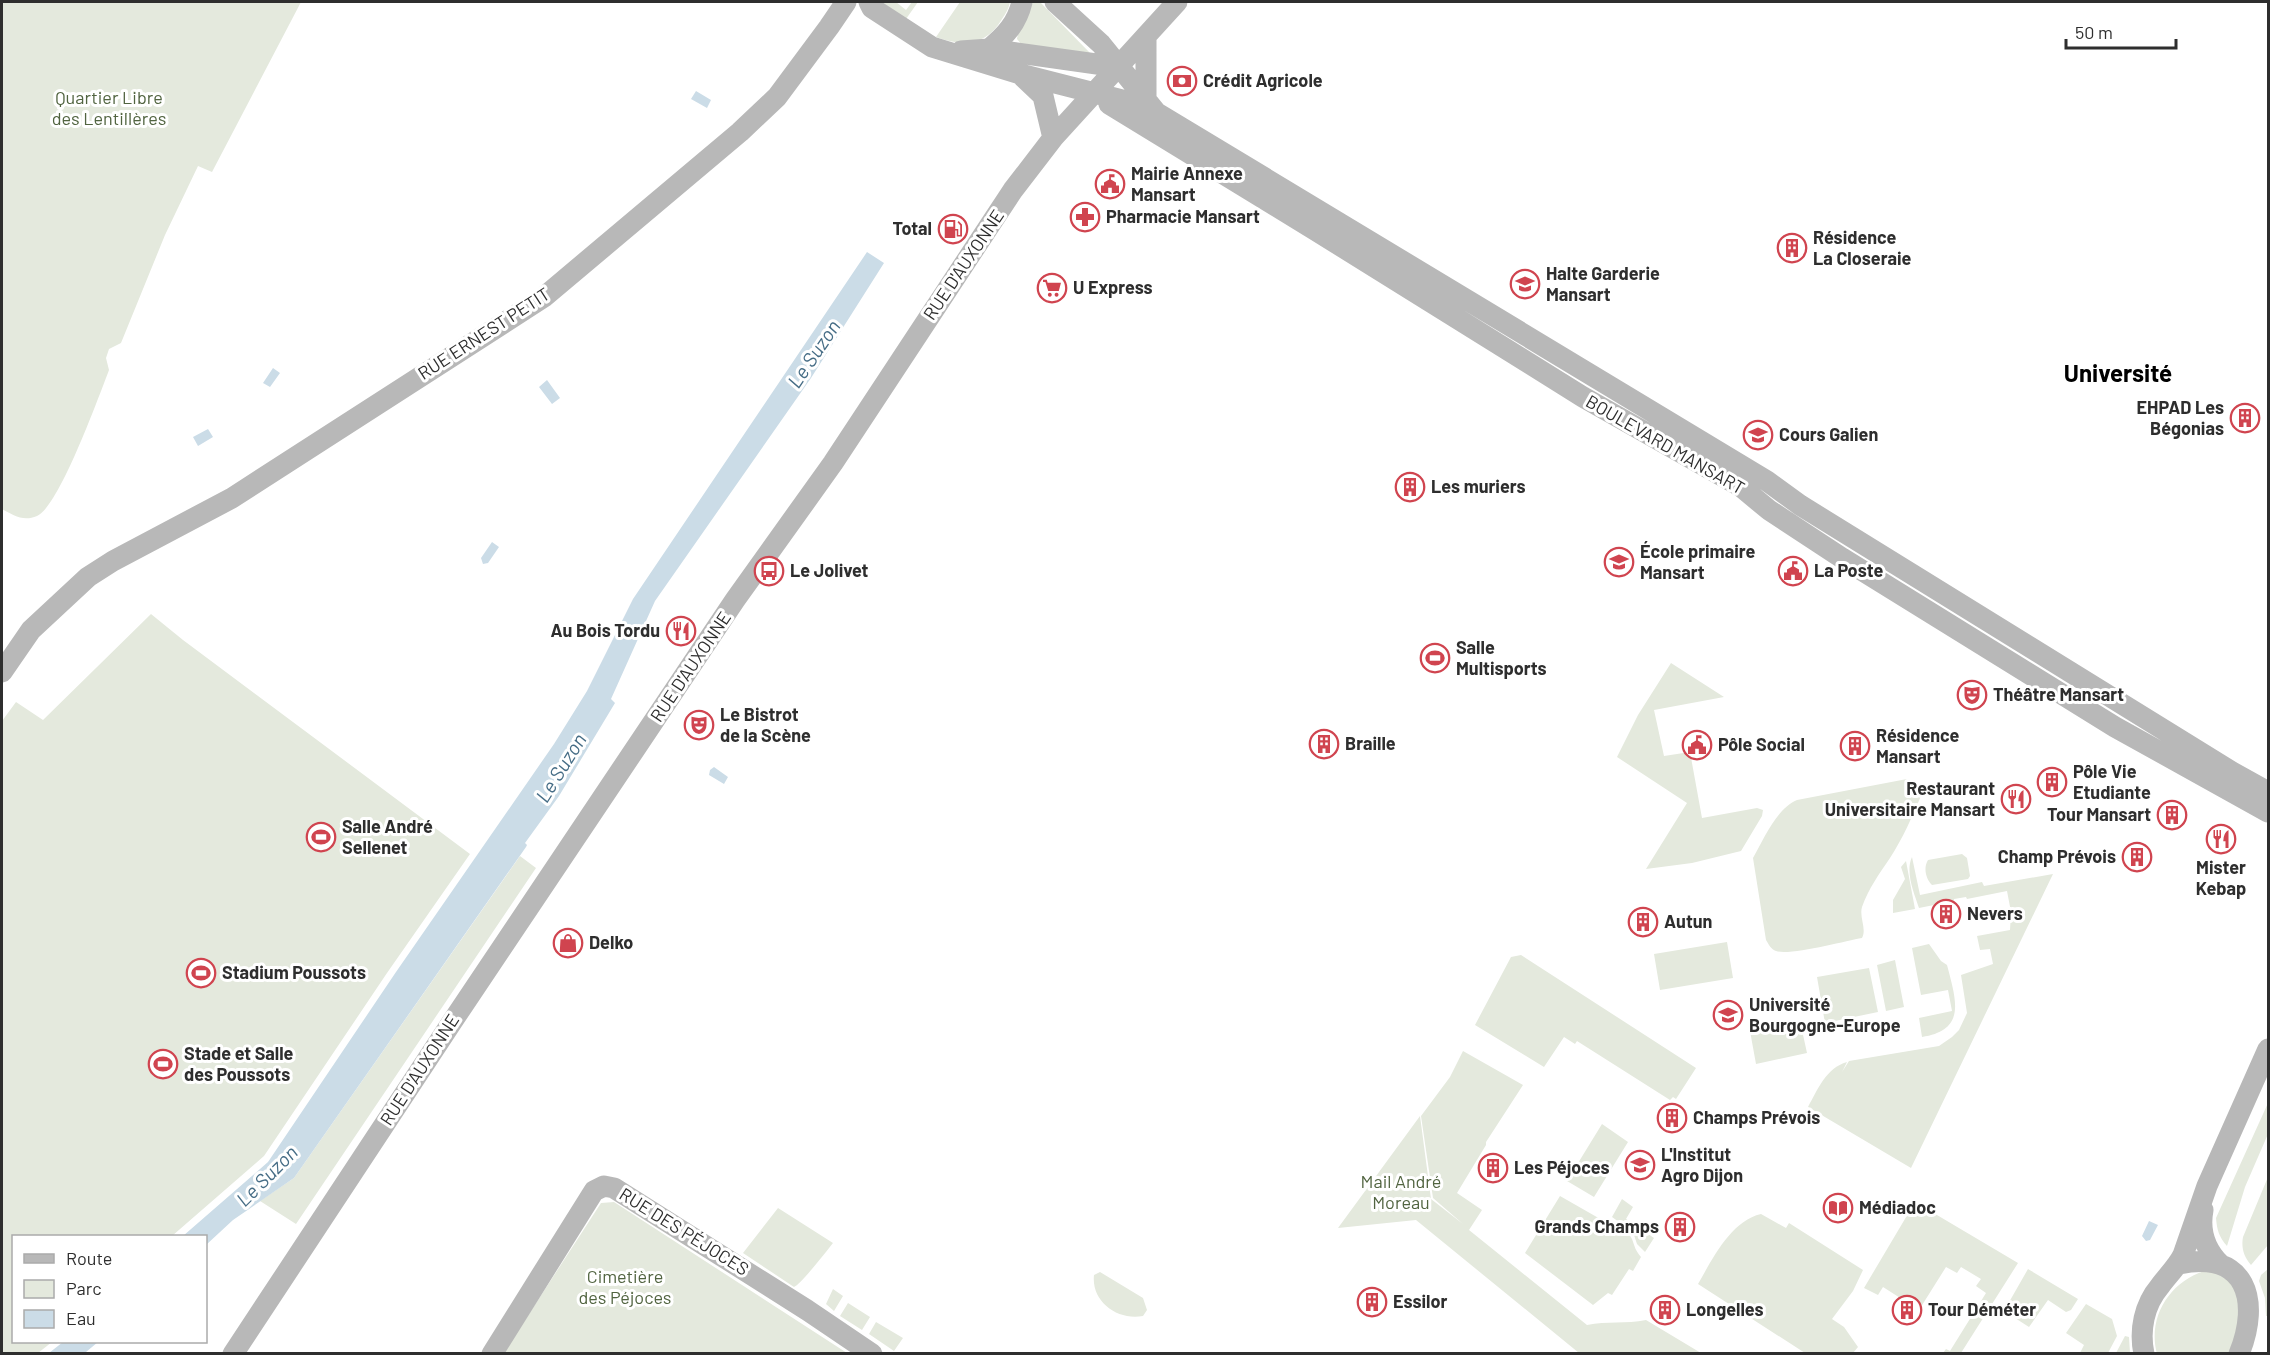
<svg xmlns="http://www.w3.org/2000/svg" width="2270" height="1355" viewBox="0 0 2270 1355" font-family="Barlow,sans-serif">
	<rect width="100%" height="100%" fill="#fff"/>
	<path fill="#e4e9dd" d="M2,2H301L212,172L198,166L165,235L121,343L109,349L106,358L109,370C99,396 59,507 37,516C23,522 13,515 2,509Z
		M882,2H896L906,10L912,2H918L906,19Z
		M960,2H1010C1009,8 1006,13 1002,19C986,46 964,47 936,37Z
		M1033,2H1040L1091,54L1022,45L1017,39C1018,32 1030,9 1033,2Z
		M151,614L183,640L470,854L387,973L264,1156L172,1236H14V1342H52L38,1353H2V721L16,702L43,720Z
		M1671,663L1724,697L1654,710L1664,756L1690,752L1702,818L1757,808L1763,810L1762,816L1741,851L1692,863L1646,869L1687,803L1617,757L1638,715Z
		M1907,779L1916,783L1921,796C1912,817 1903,838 1890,858C1879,874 1869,888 1862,907C1859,917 1867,929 1862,938C1845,941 1789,956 1776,951C1771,949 1769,945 1766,940L1753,858C1764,839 1776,809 1797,800Z
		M1962,854L1967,858L1970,876L1968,879L1932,885C1926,879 1923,868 1928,860Z
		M520,856L536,868L296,1224L260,1201L294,1178Z
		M1912,857L1920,895L1982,882L1984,886L2053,874L1911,1168L1808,1107C1818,1089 1826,1068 1847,1062L1842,1072L1849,1061L1939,1046L1952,1037L1959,1030L1967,1013L1961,975L1993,964L1990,949L1980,950L1977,936L2010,930L2011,912L2007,891L1967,899L1966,897L1954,899V901L1919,908C1914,893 1905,872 1912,857Z
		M1906,861L1915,909L1893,913V900L1905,879L1901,867Z
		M1727,942L1733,978L1660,990L1654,954Z
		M1929,944L1941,961L1947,965C1956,1000 1967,1030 1922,1037L1919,1018L1952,1011L1948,990L1921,995L1912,948Z
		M1521,955L1696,1068L1676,1099L1673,1097L1670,1100L1577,1041L1575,1044L1564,1037L1544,1067L1475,1025L1511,957Z
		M1895,960L1904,1007L1886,1011L1877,965Z
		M1869,968L1878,1012L1825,1023L1817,977Z
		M1800,1021L1807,1053L1756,1064L1750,1031Z
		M1463,1051L1523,1085L1486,1142V1145L1457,1193L1482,1210L1469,1230L1587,1325C1607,1321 1626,1324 1646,1320L1701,1353H1579L1416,1220L1338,1228L1420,1116L1431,1199L1463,1224L1433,1198L1421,1116L1450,1077Z
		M2268,1103V1134L2245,1187L2227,1246C2219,1237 2217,1230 2216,1218Z
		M1602,1124L1628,1142L1594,1197L1567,1181Z
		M2268,1177V1245L2251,1265C2244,1257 2241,1248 2243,1237Z
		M1560,1196L1602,1220C1611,1220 1628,1230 1632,1239C1635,1247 1635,1250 1641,1257L1633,1271L1629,1269L1612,1295L1608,1293L1593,1305L1525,1253Z
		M1622,1199L1633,1207L1626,1219L1654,1238L1645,1252L1637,1244L1633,1232L1612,1217Z
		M614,1202L847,1353L503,1354L601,1203Z
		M1915,1202L2018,1263L1961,1353H1943L1946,1349L1950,1351L1986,1293L1976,1286L1981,1279L1961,1267L1957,1273L1946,1267L1919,1310L1883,1287L1878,1295L1864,1288Z
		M778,1208L833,1243C826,1252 800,1285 794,1287L743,1253Z
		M1761,1214L1786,1228L1789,1223L1863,1270L1853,1291L1832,1319L1844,1327L1858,1347L1853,1353H1805L1698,1284C1713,1258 1731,1221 1761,1214Z
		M2028,1269L2078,1299L2071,1310L2066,1312L2048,1300L2029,1327L2004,1311Z
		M2268,1269V1316H2266L2265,1298L2259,1281L2261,1275Z
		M2204,1271H2215L2231,1280L2243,1307L2230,1353L2157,1354C2147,1317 2170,1282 2204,1271Z
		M1100,1272L1143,1298L1147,1310L1143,1316C1118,1321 1091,1302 1094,1275Z
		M833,1289L843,1296L834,1311L826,1304Z
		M848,1303L870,1317L862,1330L840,1316Z
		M2086,1304L2112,1319L2117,1336L2108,1353H2080L2084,1345L2066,1333Z
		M876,1322L903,1338L894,1351L869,1334Z
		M2125,1336L2129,1337L2130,1353H2116Z"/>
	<path fill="#cbdce7" d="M696,91L711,100L707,108L691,99Z
		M867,252L884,263L811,378L655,601L611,699L615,703L559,796L525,843L527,845L526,847L294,1178L233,1220L206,1245V1236H183L268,1162L396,972L554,744L587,691L633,599Z
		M273,368L280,373L270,387L263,383Z
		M547,380L560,398L552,404L539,387Z
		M208,429L213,437L198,446L193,437Z
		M492,542L499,547L488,563L483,564L481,558Z
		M714,767L728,777L724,784L709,775L710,770Z
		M2149,1221L2158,1225L2150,1240L2146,1241L2142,1236Z
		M63,1342H98L86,1352L87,1353H49Z"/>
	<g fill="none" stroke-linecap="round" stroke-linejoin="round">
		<path stroke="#b8b8b8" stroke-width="21" d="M869,2L872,8L932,47L1020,74L1122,100L1157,113L1767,481L1800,505L2232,772L2268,792
			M1055,2L1101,44L1156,112
			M1146,36V99
			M989,49C1006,35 1017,23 1022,2
			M961,51L989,49L1118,67
			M1023,77L1043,96L1053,138
			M1109,104L1315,230L1583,397L1740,486L1769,510L1842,558L2115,727L2268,812
			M2,672L31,630L88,577L113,561L232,498L544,297L740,132L777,97L829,27L846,2
			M2203,1210C2199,1231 2205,1249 2220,1264
			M2179,1264C2246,1250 2261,1300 2239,1354
			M233,1354L454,1019L735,600L833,463L1013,190L1053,138L1177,2
			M492,1354L594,1191L604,1186L614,1188L807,1310L872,1354
			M2144,1354C2139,1330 2144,1305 2160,1286C2168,1275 2177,1267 2183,1255L2207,1186L2268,1049"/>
	</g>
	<defs>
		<g id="bank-ring" transform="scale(1.5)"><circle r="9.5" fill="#fff" stroke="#d0444f" stroke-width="1.5"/><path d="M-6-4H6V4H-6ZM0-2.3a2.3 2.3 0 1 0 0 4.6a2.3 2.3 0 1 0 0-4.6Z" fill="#d0444f"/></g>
		<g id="civic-ring" transform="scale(1.5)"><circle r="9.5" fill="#fff" stroke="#d0444f" stroke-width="1.5"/><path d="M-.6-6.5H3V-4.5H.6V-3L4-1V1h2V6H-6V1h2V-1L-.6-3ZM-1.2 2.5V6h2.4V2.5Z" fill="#d0444f"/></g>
		<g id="pharmacy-ring" transform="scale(1.5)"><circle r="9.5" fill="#fff" stroke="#d0444f" stroke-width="1.5"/><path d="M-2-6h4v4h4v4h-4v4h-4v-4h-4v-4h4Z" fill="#d0444f"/></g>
		<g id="fuel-ring" transform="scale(1.5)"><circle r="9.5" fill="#fff" stroke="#d0444f" stroke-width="1.5"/><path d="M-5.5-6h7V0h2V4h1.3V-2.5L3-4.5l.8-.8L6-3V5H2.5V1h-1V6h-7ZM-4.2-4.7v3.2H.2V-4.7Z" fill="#d0444f"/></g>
		<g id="building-ring" transform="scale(1.5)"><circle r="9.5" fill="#fff" stroke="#d0444f" stroke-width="1.5"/><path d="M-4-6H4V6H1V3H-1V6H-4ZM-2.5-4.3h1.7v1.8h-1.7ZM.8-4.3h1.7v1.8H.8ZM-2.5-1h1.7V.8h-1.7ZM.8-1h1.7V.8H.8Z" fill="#d0444f"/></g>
		<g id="school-ring" transform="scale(1.5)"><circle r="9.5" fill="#fff" stroke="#d0444f" stroke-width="1.5"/><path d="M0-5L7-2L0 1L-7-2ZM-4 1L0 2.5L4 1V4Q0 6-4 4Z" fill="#d0444f"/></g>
		<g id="supermarket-ring" transform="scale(1.5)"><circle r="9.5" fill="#fff" stroke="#d0444f" stroke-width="1.5"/><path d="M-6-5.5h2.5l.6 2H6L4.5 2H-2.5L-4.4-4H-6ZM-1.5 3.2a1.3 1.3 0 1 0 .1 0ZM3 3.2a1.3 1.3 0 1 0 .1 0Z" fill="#d0444f"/></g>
		<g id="university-ring" transform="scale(1.5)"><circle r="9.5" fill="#fff" stroke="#d0444f" stroke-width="1.5"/><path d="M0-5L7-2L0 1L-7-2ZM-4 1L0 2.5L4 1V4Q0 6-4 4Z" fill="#d0444f"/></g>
		<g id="bus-ring" transform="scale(1.5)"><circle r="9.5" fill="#fff" stroke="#d0444f" stroke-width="1.5"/><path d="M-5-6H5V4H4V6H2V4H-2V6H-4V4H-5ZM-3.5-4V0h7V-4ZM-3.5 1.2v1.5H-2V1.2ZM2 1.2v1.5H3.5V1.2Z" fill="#d0444f"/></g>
		<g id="restaurant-ring" transform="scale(1.5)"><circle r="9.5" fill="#fff" stroke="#d0444f" stroke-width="1.5"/><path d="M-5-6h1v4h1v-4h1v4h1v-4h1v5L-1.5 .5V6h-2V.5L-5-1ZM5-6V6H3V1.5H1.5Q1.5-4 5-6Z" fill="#d0444f"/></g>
		<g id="stadium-ring" transform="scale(1.5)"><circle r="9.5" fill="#fff" stroke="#d0444f" stroke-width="1.5"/><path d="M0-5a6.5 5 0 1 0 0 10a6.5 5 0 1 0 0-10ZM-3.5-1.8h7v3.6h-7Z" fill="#d0444f"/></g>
		<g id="theatre-ring" transform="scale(1.5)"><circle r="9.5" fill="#fff" stroke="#d0444f" stroke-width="1.5"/><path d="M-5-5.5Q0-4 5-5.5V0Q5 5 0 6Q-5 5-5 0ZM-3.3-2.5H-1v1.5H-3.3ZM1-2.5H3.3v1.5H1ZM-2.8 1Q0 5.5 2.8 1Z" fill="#d0444f"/></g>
		<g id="shop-ring" transform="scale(1.5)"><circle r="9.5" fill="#fff" stroke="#d0444f" stroke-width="1.5"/><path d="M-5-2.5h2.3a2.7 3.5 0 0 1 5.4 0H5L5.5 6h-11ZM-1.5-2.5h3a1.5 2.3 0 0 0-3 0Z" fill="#d0444f"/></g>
		<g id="library-ring" transform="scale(1.5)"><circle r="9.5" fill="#fff" stroke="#d0444f" stroke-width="1.5"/><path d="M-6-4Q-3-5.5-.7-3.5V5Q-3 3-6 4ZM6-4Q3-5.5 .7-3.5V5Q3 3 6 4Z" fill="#d0444f"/></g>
	</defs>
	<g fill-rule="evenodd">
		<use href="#bank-ring" x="1182" y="81"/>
		<use href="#civic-ring" x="1110" y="184"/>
		<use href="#pharmacy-ring" x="1085" y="217"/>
		<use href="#fuel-ring" x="953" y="229"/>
		<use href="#building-ring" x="1792" y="248"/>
		<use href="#school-ring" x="1525" y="284"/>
		<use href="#supermarket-ring" x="1052" y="288"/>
		<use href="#building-ring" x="2245" y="418"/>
		<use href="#university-ring" x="1758" y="435"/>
		<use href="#building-ring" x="1410" y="487"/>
		<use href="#school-ring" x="1619" y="562"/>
		<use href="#bus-ring" x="769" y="571"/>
		<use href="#civic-ring" x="1793" y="571"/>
		<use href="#restaurant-ring" x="681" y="631"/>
		<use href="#stadium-ring" x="1435" y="658"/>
		<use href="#theatre-ring" x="1972" y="695"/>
		<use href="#theatre-ring" x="699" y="725"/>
		<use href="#building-ring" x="1324" y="744"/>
		<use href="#civic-ring" x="1697" y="745"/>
		<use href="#building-ring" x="1855" y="746"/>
		<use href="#building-ring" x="2052" y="782"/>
		<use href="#restaurant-ring" x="2016" y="799"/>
		<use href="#building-ring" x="2172" y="815"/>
		<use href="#stadium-ring" x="321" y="837"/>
		<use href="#restaurant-ring" x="2221" y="839"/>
		<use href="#building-ring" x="2137" y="857"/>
		<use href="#building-ring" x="1946" y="914"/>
		<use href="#building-ring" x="1643" y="922"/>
		<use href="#shop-ring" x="568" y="943"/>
		<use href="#stadium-ring" x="201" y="973"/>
		<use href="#university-ring" x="1728" y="1015"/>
		<use href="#stadium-ring" x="163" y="1064"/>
		<use href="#building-ring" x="1672" y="1118"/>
		<use href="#university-ring" x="1640" y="1165"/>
		<use href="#building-ring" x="1493" y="1168"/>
		<use href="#library-ring" x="1838" y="1208"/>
		<use href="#building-ring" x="1680" y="1227"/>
		<use href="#building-ring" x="1372" y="1302"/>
		<use href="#building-ring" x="1665" y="1310"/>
		<use href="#building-ring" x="1907" y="1310"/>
	</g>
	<g text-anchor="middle" stroke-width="6" stroke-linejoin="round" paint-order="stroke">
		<g font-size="18" font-weight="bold" fill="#2e2e2e" stroke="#fff" text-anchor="start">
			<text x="1203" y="87">Crédit Agricole</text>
			<text x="1131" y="180">Mairie Annexe<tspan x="1131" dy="21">Mansart</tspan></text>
			<text x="1106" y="223">Pharmacie Mansart</text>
			<text x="932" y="235" text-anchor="end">Total</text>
			<text x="1813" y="244">Résidence<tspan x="1813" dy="21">La Closeraie</tspan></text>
			<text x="1546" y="280">Halte Garderie<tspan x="1546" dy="21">Mansart</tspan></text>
			<text x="1073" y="294">U Express</text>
			<text x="2224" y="414" text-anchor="end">EHPAD Les<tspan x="2224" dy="21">Bégonias</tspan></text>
			<text x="1779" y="441">Cours Galien</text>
			<text x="1431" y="493">Les muriers</text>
			<text x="1640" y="558">École primaire<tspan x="1640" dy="21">Mansart</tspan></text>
			<text x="790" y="577">Le Jolivet</text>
			<text x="1814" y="577">La Poste</text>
			<text x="660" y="637" text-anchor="end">Au Bois Tordu</text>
			<text x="1456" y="654">Salle<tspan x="1456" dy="21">Multisports</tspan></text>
			<text x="1993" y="701">Théâtre Mansart</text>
			<text x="720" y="721">Le Bistrot<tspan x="720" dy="21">de la Scène</tspan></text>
			<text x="1876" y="742">Résidence<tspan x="1876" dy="21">Mansart</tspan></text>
			<text x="1345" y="750">Braille</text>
			<text x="1718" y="751">Pôle Social</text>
			<text x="2073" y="778">Pôle Vie<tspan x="2073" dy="21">Etudiante</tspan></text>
			<text x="1995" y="795" text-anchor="end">Restaurant<tspan x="1995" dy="21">Universitaire Mansart</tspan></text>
			<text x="2151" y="821" text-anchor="end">Tour Mansart</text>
			<text x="342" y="833">Salle André<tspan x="342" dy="21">Sellenet</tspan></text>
			<text x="2116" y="863" text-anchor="end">Champ Prévois</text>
			<text x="2221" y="874" text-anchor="middle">Mister<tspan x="2221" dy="21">Kebap</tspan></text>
			<text x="1967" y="920">Nevers</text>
			<text x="1664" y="928">Autun</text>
			<text x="589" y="949">Delko</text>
			<text x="222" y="979">Stadium Poussots</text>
			<text x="1749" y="1011">Université<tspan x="1749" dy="21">Bourgogne-Europe</tspan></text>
			<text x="184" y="1060">Stade et Salle<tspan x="184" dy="21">des Poussots</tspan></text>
			<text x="1693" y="1124">Champs Prévois</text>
			<text x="1661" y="1161">L'Institut<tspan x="1661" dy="21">Agro Dijon</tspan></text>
			<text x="1514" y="1174">Les Péjoces</text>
			<text x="1859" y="1214">Médiadoc</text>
			<text x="1659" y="1233" text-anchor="end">Grands Champs</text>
			<text x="1393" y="1308">Essilor</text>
			<text x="1686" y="1316">Longelles</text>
			<text x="1928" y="1316">Tour Déméter</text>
		</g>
		<g font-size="18" fill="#516440" stroke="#fff">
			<text x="109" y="104">Quartier Libre<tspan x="109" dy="21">des Lentillères</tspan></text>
			<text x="1401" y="1188">Mail André<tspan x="1401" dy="21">Moreau</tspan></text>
			<text x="625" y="1283">Cimetière<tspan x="625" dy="21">des Péjoces</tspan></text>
		</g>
		<g font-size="18" fill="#2e2e2e" stroke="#fff">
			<text transform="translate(964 265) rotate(-56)" y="6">RUE D'AUXONNE</text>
			<text transform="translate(484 334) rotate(-33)" y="6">RUE ERNEST PETIT</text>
			<text transform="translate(1665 445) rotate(30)" y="6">BOULEVARD MANSART</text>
			<text transform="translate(691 667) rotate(-56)" y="6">RUE D'AUXONNE</text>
			<text transform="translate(420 1070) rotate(-57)" y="6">RUE D'AUXONNE</text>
			<text transform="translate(684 1232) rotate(32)" y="6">RUE DES PÉJOCES</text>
		</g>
		<g font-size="20" font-style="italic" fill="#466d86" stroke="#fff">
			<text transform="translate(814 354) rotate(-56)" y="7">Le Suzon</text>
			<text transform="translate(561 768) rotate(-58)" y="7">Le Suzon</text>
			<text transform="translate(267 1176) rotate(-45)" y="7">Le Suzon</text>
		</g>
		<g font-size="24" font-weight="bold" fill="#000" stroke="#fff">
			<text x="2118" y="382">Université</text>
		</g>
	</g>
	<rect width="2270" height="1355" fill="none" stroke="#2e2e2e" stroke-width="6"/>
	<rect x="12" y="1235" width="195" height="108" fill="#ffffff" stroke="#ababab" stroke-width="1.5"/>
	<rect x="24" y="1254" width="30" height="9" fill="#b8b8b8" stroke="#ababab" stroke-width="1.5"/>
	<text x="66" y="1265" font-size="18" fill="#2e2e2e">Route</text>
	<rect x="24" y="1280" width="30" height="18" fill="#e4e9dd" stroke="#ababab" stroke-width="1.5"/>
	<text x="66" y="1295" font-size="18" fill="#2e2e2e">Parc</text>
	<rect x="24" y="1310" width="30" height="18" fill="#cbdce7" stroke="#ababab" stroke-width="1.5"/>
	<text x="66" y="1325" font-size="18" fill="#2e2e2e">Eau</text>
	<path d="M2066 39v9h110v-9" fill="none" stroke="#2e2e2e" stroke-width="3"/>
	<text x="2075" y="39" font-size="18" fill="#2e2e2e" stroke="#ffffff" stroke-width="4.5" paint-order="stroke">50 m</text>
</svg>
